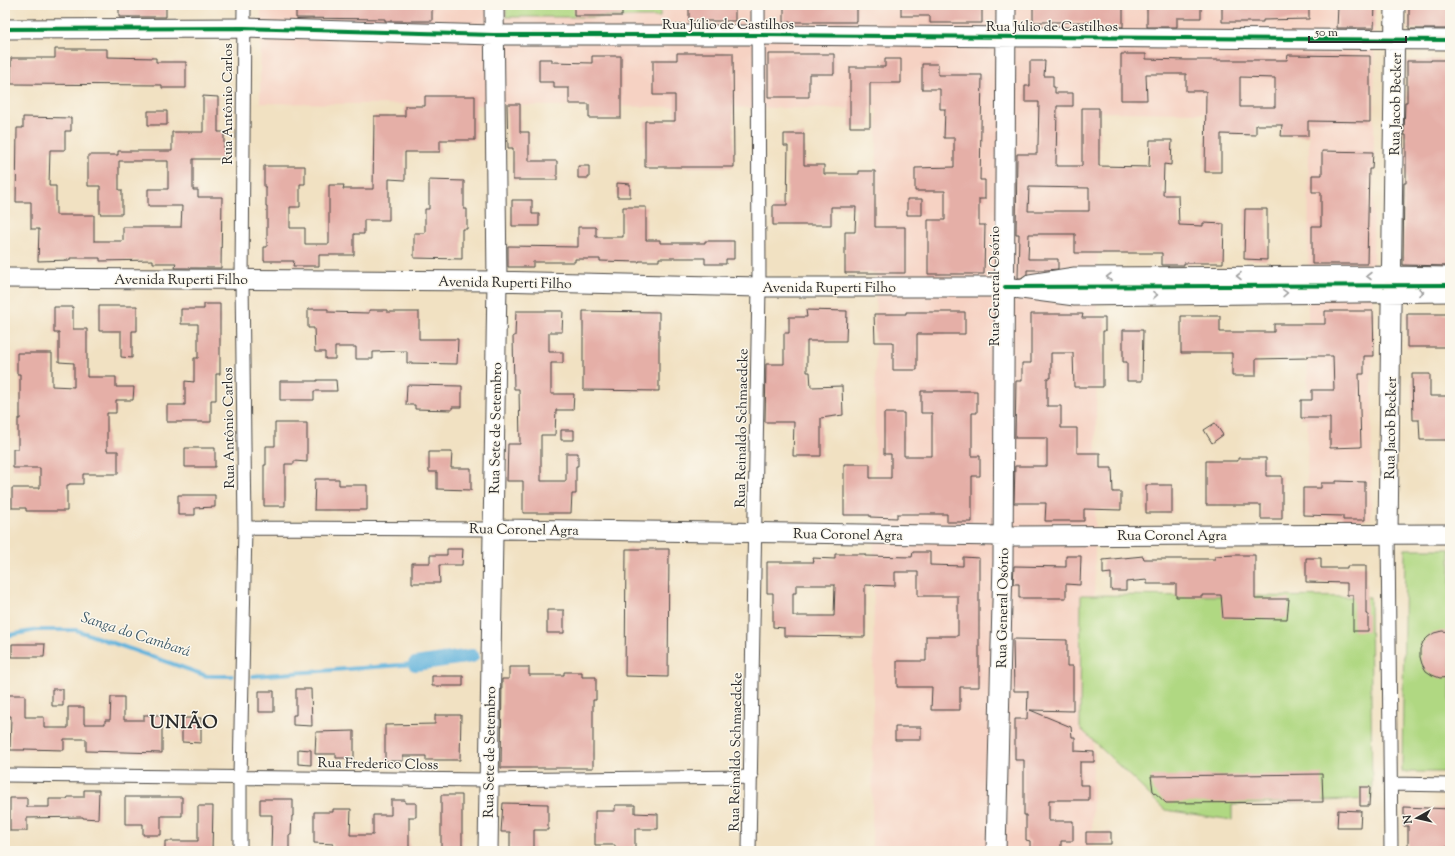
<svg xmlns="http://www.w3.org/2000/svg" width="1455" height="856" viewBox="0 0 1455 856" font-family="'Sorts Mill Goudy',serif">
	<rect width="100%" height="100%" fill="#fbf7ec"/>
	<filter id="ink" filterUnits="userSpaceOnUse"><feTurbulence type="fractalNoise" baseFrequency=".025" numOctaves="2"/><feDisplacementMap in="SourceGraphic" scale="8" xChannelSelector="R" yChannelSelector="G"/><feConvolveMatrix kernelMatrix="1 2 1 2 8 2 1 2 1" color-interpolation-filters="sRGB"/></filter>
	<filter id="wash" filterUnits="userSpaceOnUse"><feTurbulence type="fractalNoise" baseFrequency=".012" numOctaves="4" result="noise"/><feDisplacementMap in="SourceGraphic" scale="16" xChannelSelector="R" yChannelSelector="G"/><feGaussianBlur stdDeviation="0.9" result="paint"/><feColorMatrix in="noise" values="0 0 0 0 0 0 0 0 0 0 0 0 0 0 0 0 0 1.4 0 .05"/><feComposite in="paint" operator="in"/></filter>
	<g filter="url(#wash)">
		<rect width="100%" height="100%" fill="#f1e1c2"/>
		<path fill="#f6d2c3" d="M261,5H1375L1371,519L1307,518L1309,114L1099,112L1092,851H872L877,109L260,103Z"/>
		<path fill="#b0d882" stroke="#6e8256" d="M506,5H660V17H506Z
			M1405,549H1450V772H1402Z
			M1081,595L1370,597L1372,799L1232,805V820L1165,810L1080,728Z"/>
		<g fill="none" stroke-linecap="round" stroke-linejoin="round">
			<path stroke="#61b2dc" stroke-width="4" d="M5,636L37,630H76L207,676H232
				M253,676L415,664"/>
			<path stroke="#61b2dc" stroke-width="14" d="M415,664L472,656"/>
		</g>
		<g id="blocks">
			<path fill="#e5afa7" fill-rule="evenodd" d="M119,5H166V17H119Z
				M296,5H432V21H385V19L296,18Z
				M574,5H622V16H574Z
				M689,5H735V21H689Z
				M784,5H857V22H784Z
				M901,5H982V23H930V16H901Z
				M1033,5H1123V27L1099,26V22H1033Z
				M1147,5H1201V18H1177V27H1147Z
				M1222,5H1309V19L1263,20V22H1222Z
				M1409,5H1450V29H1409Z
				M1338,6H1375L1374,28H1337Z
				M55,49H107V57L156,58V62H186V88H162V85L11,84V58H55Z
				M677,53H733L734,167H645V121H675V95H653V60H677Z
				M768,54H834V74H809V97H768Z
				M1121,54H1146V59L1186,60H1287L1288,55L1370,56V122L1308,121V136H1281L1282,125H1256V135L1221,134V172H1205L1206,91H1186V74H1146L1147,100H1121ZM1240,77L1275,78V107H1240Z
				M592,56H621V118H589V104H569V88H554V82H539V59H552V62L592,63Z
				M885,59H901V83H870V127H850V67H885Z
				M1431,60H1450V266L1403,265L1404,183H1406V135H1404L1405,102H1407V61H1431Z
				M1030,61H1045L1044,76H1053V87H1055V93H1073V106H1057L1056,166H1082V108H1099V166L1149,167L1150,140H1172L1171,165L1164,164L1163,195H1178L1179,225L1203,226V223L1224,224L1223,263H1184V265H1162V253H1075V234H1029L1028,259H1058V269L1047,270H1027V274L1021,278H1018L1019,234H1016L1017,154H1037V145H1038L1039,102H1025V86H1030ZM1029,187L1089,188V211H1028Z
				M922,64H938V75H982L980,180H985V199H979V225H985L984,274H928V220H945V191H915V168L954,167V138H944L945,109H940V89H922Z
				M203,96L218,97V132H224V159H193V190H198V197H222L221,268H175L176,263H153V260L100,261V258H70V260L38,261L39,229H31V202H16L17,128H23V117L71,118V131H65V150H50L49,186H56V215H94V241H123V227H181L182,206H148V189H168V161H119V190H122V214H100V186H88V155H118V151H172V132H203Z
				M425,96H475V140H440V152H405V180L389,179V220H364V234H354V255H319V266H293L294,261H264V247H267V207H266V187H264V166H305V184H300V207H290V228H305V244H329V185H344L343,189H373L374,116H405V106H425Z
				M507,104H520V132H529V161H557V180H513V148H508Z
				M148,111H167V125H148Z
				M784,134H804V165H824V174H859V171H875V227H905V273H845V232H855L856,207H831V225H773V205H787L788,146H784Z
				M1322,151L1373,152L1372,169H1369L1367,264H1312V226H1321V192H1312V175H1322Z
				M578,166H589V178H578Z
				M429,180L464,181V209H467V229H462V259L414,258V233H425V209H429Z
				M617,183L630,184V197H617Z
				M907,199H922V215H907Z
				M512,200H532V214H539V226H512Z
				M623,207H646V240H660V243H705V241H734V259H726V264H705V258H659V261H639V262L600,261V259H575V262H533V267H508V246L578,247V227H596V237H623Z
				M1245,209H1267V260L1244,259Z
				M204,304H220V374H216V400H211V422H167V405H185V381L194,382V358H198V324H181V309H204Z
				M99,306H137V331H132V358L121,357V331H99Z
				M54,307H73V329H87V377H116V387H134L133,400H116V413H107V451H118V474H83V484H69V485H67V511H26V508H12V488H40V468H13V449H18V419H20V374H17V353H52V386L74,387V363L59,362V333H54Z
				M308,309H328V312L369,313V310H387V312H419V339H458L457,364L407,363V351L373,352V359H356V347H335V359H325V352H315L314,328H308Z
				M806,310L847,311L846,341H807V372H810L811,387L842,386L843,415L821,418V456H793L794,422H765L766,364H784V333H789V317H807Z
				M516,311H563L562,332H549V352H563V363H551V394H574L573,410H556L555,435H541V481H566V453H578V466H576V494H572L571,513H523V481H507L508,444H520L519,389H514L513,336H515Z
				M583,311L659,312V391L583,390Z
				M1325,311H1373L1374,356H1364V374H1359L1361,447L1330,448V418H1301V400H1312V390H1334L1333,356H1307V358L1256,359V376H1232V353H1181V316H1220V332H1274V324H1325Z
				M906,312H965V334H917V370H893V342H875L874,314H906Z
				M1031,314H1083L1082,318H1105V331H1103V387H1074L1073,353H1051V378H1047V406H1061V428H1077V453H1100V468H1112L1113,492H1121V510L1084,509V521H1045L1046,503H1014L1015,466H1047V438H1015L1016,381H1022V363H1031Z
				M1407,314H1450V347H1407Z
				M1123,330H1143L1142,381H1127V362H1123Z
				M1412,374H1430V396H1449L1450,440H1420L1419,420H1413Z
				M317,380H336L337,391H314V400H280V381H317Z
				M407,385L462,386V407H452V410L415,409V405H406Z
				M921,391H977V413H972V456H980V476H972V522H947V514H897V518L870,517V515H844V464H870V478H891V454H884V413H904V456H932V413H921Z
				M275,423H307V462L294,461V464H285V506H264V465H266V446H275Z
				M1215,423L1223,435L1212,443L1204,430Z
				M561,430H574V440H561Z
				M185,448H215V467H185Z
				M429,452H452L451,468H471V490L437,489V472H429Z
				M1238,458H1266V476H1282V519H1261V505H1206V461H1238Z
				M315,479H339V485H367V510H314Z
				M1336,481L1365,482V520H1343V516L1303,515V488H1321V483H1336Z
				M1146,485H1172V513H1146Z
				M178,495H215V507L195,508V515H178Z
				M447,549H463L462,565H439L440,583H412V563H430V555H447Z
				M626,549H669L668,677L625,676Z
				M913,552H930V565L963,566V557L979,558V687H960V710H931L932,687H897V661H926V636H958V596H918V572H895V586L865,585V637L784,636V628L773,627V593H767V562H814L813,558L835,559V554H865V556L912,557ZM796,585H835L834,616H793V593H796Z
				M1235,555H1255V599H1289L1287,619L1223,618L1221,595H1202V597H1176V584H1147V580L1126,582V590H1111V573L1103,574V560L1143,556L1144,559H1215V556Z
				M1066,556H1081L1080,585L1066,584V598H1019V584H1013L1014,566L1066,567Z
				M1306,558H1321V568H1347V566H1366V614H1368V631H1353V595H1347V583L1306,582Z
				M547,610H564V633H547Z
				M1442,631L1450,632V677L1440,678L1432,675L1426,671L1422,664L1420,657V649L1423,642L1428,637L1434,633Z
				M1013,639L1067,640V666H1073V711L1030,710L1071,727L1072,737H1075V751L1094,752V762H1080V785H1089V800H1049V821H1073V841H1061V851H1030V841L1026,840V815H1024V760H1015V719H1027L1028,691H1014Z
				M12,644H45L44,657H12Z
				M509,667H529V675H564V672H582V677H596V700H593V768H501L502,679H509Z
				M432,676H463V686H432Z
				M52,689H63V706H52Z
				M296,689H311L312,726L293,725V715H296Z
				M259,691H274V712H259Z
				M8,695H25V717H44V728H68V707H84V724H105V720H110L111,697H124V720H144V715H162V753L86,751V739H64V750L24,749L25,750H10L11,716H7Z
				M435,715H461L460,760H426V756H403V761H385V725L435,724Z
				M182,718H201V743L182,742Z
				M895,727H921V740H895Z
				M354,731V758H336V754H315L316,732Z
				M298,749L311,750V765L298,764Z
				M1322,774L1323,802L1166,803L1153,791L1151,776Z
				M1360,787H1370L1369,806H1360Z
				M84,790H99L98,819L83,818V817L27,818V831H10V798H27V807H49V799H67L68,797H84Z
				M441,795H462V851H441Z
				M125,797H182V816H161V835H143V824H125Z
				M260,799H293V816H292L291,835H289V851H271L272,815H260Z
				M391,800H405V803H416V817H409V851H333V844L314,843V812H333V809H351L350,835H373V815H391Z
				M503,803L548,804V830H534V851L510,849V832H501Z
				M615,805H635V813L658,814V829H635V850H615V845H595V811H615Z
				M198,806H213L212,851H165V841H198Z
				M1404,807L1450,809L1449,847H1445L1444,851H1408V826H1404Z
				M1338,810L1361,811L1360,827H1337Z
				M1086,832H1111V844H1086Z"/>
		</g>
	</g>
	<g filter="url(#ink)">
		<use href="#blocks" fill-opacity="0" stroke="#494642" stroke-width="1"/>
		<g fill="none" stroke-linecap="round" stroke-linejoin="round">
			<g stroke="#494642" stroke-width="15">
				<path id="street" d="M245,528L494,529
					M1388,533L1391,851
					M5,775L489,780L751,777
					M1391,784L1450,785
					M240,851V777L245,528L242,279L244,5
					M749,851L759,287L758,5"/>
			</g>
			<g stroke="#494642" stroke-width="21">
				<path id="secondary" d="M5,29L244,28L494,35H759L1450,40
					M5,278L497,281L759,287H1005L1075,296L1450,292
					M1030,284L1075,277L1392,276L1450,277
					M494,529L1003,536L1450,534
					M1388,533L1395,5
					M488,851L497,281L494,5
					M996,851L1003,562L1006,5"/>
			</g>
			<use href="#street" stroke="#fff" stroke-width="13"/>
			<use href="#secondary" stroke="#fff" stroke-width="19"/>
			<g stroke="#fbf7ec" stroke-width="6">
				<path id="cycleway" d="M5,29L244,28L494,35H759L1450,40
					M1005,287L1450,285"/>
			</g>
			<use href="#cycleway" stroke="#00873e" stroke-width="4"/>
		</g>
		<defs><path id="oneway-chevron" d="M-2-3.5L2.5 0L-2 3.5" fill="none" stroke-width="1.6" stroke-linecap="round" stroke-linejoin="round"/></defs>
		<g stroke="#a0a0a0">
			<use href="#oneway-chevron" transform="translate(1239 276) rotate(180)"/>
			<use href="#oneway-chevron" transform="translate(1369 276) rotate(180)"/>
			<use href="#oneway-chevron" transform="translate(1109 277) rotate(180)"/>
			<use href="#oneway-chevron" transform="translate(1421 292)"/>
			<use href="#oneway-chevron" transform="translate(1285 293) rotate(-1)"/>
			<use href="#oneway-chevron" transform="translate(1155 295) rotate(-1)"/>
		</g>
	</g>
	<g text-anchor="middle" stroke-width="3" stroke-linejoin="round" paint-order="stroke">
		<g font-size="14" fill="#2b2b2b" stroke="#fbf7ec">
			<text x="728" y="29">Rua Júlio de Castilhos</text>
			<text x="1052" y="31">Rua Júlio de Castilhos</text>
			<text transform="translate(227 104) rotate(-90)" y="5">Rua Antônio Carlos</text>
			<text transform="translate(1395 104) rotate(-89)" y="5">Rua Jacob Becker</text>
			<text x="181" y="284">Avenida Ruperti Filho</text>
			<text transform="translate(505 282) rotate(1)" y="5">Avenida Ruperti Filho</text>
			<text transform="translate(994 286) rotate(-90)" y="5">Rua General Osório</text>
			<text x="829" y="292">Avenida Ruperti Filho</text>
			<text transform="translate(228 428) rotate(-91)" y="5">Rua Antônio Carlos</text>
			<text transform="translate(495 428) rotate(-89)" y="5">Rua Sete de Setembro</text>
			<text transform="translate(741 428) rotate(-89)" y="5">Rua Reinaldo Schmaedcke</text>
			<text transform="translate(1390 428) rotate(-89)" y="5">Rua Jacob Becker</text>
			<text transform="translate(524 529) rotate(1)" y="5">Rua Coronel Agra</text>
			<text transform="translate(848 534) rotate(1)" y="5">Rua Coronel Agra</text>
			<text x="1172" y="540">Rua Coronel Agra</text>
			<text transform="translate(1002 608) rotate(-89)" y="5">Rua General Osório</text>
			<text transform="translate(489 752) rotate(-89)" y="5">Rua Sete de Setembro</text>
			<text transform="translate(735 752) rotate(-89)" y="5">Rua Reinaldo Schmaedcke</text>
			<text transform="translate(378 763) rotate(1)" y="5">Rua Frederico Closs</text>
		</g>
		<g font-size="15" font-style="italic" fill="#3e5a69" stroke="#fbf7ec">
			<text transform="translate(136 634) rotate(18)" y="5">Sanga do Cambará</text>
		</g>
		<g font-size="18" font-weight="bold" letter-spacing="1" fill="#2b2b2b" stroke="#fbf7ec">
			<text x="184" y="728">UNIÃO</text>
		</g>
	</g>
	<rect width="1455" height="856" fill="none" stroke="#fbf7ec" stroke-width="20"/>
	<g transform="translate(1417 818) rotate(262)" stroke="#fbf7ec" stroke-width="3" paint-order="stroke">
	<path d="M0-3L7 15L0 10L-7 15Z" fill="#2b2b2b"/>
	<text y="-6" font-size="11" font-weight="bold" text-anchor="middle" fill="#2b2b2b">N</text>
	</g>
	<path d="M1309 36v6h97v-6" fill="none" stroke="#2b2b2b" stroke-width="2"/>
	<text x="1315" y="36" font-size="12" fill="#2b2b2b" stroke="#fbf7ec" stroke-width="3" paint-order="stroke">50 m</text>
</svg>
